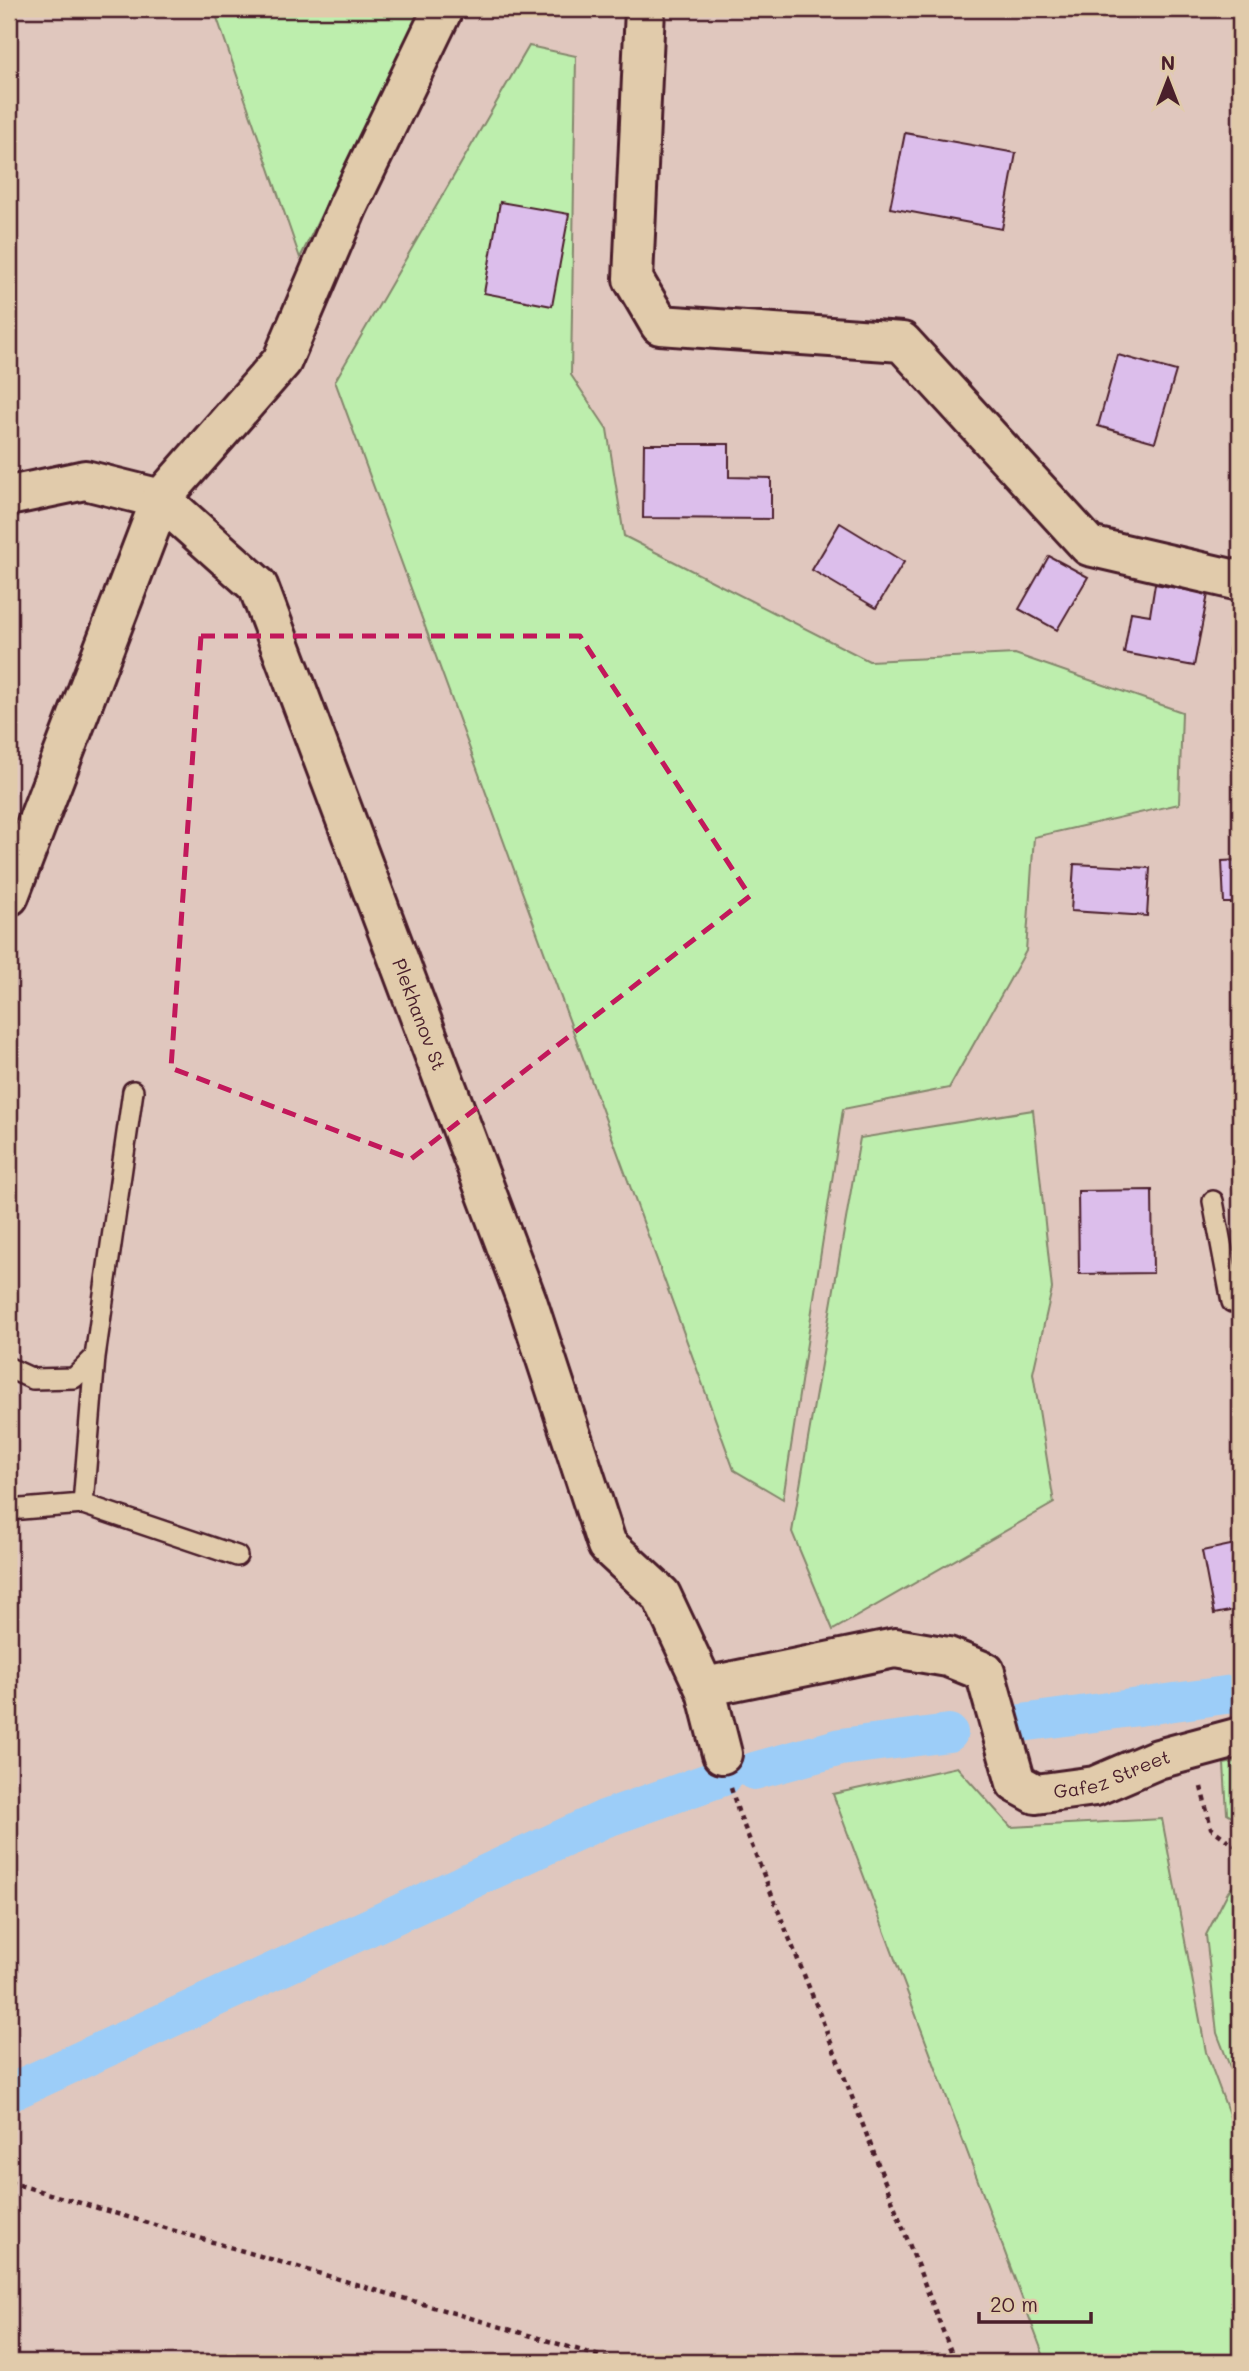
<svg xmlns="http://www.w3.org/2000/svg" width="1249" height="2371" viewBox="0 0 1249 2371" font-family="Mali,sans-serif">
	<rect width="100%" height="100%" fill="#e0c7be"/>
	<filter id="ink" filterUnits="userSpaceOnUse"><feTurbulence type="fractalNoise" baseFrequency=".0143" numOctaves="2"/><feDisplacementMap in="SourceGraphic" scale="14" xChannelSelector="R" yChannelSelector="G"/><feConvolveMatrix kernelMatrix="1 2 1 2 8 2 1 2 1" color-interpolation-filters="sRGB"/></filter>
	<g filter="url(#ink)">
		<path fill="#bdeead" stroke="#84866c" stroke-width="2" d="M214,9H422L300,258Z
			M529,46L576,56L571,375L607,429L624,536L869,661L1015,654L1182,712L1179,804L1034,837L1026,951L949,1088L843,1109L783,1499L734,1470L335,381Z
			M1033,1110L1052,1289L1033,1373L1054,1503L833,1630L792,1532L860,1138Z
			M1240,1761V1821L1227,1813L1224,1764Z
			M957,1767L1011,1827L1162,1819L1206,2052L1240,2144V2362H1046L833,1794Z
			M1240,1877V2093L1217,2033L1206,1935L1228,1892Z"/>
		<g fill="none" stroke-linecap="round" stroke-linejoin="round">
			<path stroke="#9ccdf8" stroke-width="38" d="M1007,1725L1240,1693
				M754,1771L841,1747L949,1733
				M9,2093L604,1819L723,1777"/>
		</g>
		<path fill="#dcbeeb" stroke="#4a1f2b" stroke-width="2" d="M905,133L1016,153L1002,229L890,208Z
			M500,202L569,214L552,306L484,293Z
			M1118,355L1176,371L1155,442L1098,426Z
			M644,444H729V477L771,478V519L643,518Z
			M840,523L904,562L876,608L812,570Z
			M1049,556L1088,577L1057,630L1019,609Z
			M1239,582H1240V654L1229,653Z
			M1155,584L1208,594L1194,666L1124,653L1131,612L1150,615Z
			M1240,860V903H1224L1222,861Z
			M1074,864L1150,868L1147,916L1071,911Z
			M1152,1190L1153,1273L1079,1274L1078,1191Z
			M1240,1543V1609L1214,1614L1202,1551Z"/>
		<g fill="none" stroke-linecap="round" stroke-linejoin="round">
			<g stroke="#4a1f2b" stroke-width="24">
				<path id="service" d="M1213,1201L1232,1302L1240,1301
					M9,1368L33,1379L74,1378L95,1357L133,1091
					M83,1504L237,1556
					M9,1510L83,1504L95,1357"/>
			</g>
			<g stroke="#4a1f2b" stroke-width="44">
				<g id="minor">
					<path d="M645,9L633,279L660,325L902,342L1089,546L1240,581"/>
					<path id="s1" d="M9,496L85,480L161,499L258,586L527,1301L607,1545L661,1595L706,1691"/>
					<path id="s2" d="M722,1754L706,1691L719,1684L895,1648L948,1657L985,1672L1016,1783L1036,1794L1095,1786L1158,1759L1240,1737"/>
				</g>
			</g>
			<g stroke="#4a1f2b" stroke-width="44">
				<path id="tertiary" d="M9,896L161,499L282,361L348,206L443,9"/>
			</g>
			<path stroke="#4a1f2b" stroke-width="4.5" stroke-dasharray="5 5" stroke-linecap="butt" d="M1201,1787L1211,1828L1234,1845L1240,1846
				M731,1788L738,1811L819,2012L955,2362
				M9,2182L620,2362"/>
			<use href="#service" stroke="#e1cbab" stroke-width="19"/>
			<use href="#minor" stroke="#e1cbab" stroke-width="38"/>
			<use href="#tertiary" stroke="#e1cbab" stroke-width="38"/>
		</g>
	</g>
	<path fill="none" stroke="#c2185b" stroke-width="5" stroke-dasharray="14 9" stroke-linejoin="round" d="M201,636H580L750,896L411,1159L171,1068Z"/>
	<g text-anchor="middle" stroke-width="5" stroke-linejoin="round" paint-order="stroke">
		<g font-size="19" fill="#4a1f2b" stroke="#e1cbab">
			<text dy="7" stroke="none"><textPath href="#s1" startOffset="744">Plekhanov St</textPath></text>
			<text dy="7" stroke="none"><textPath href="#s2" startOffset="570">Gafez Street</textPath></text>
		</g>
	</g>
	<rect width="1249" height="2371" fill="none" stroke="#e1cbab" stroke-width="35"/>
	<rect x="18" y="18" width="1214" height="2336" fill="none" stroke="#4a1f2b" stroke-width="2.5" filter="url(#ink)"/>
	<g transform="translate(1168 80)" stroke="#e1cbab" stroke-width="5" paint-order="stroke">
	<path d="M0-5L12 26L0 18L-12 26Z" fill="#4a1f2b"/>
	<text y="-10" font-size="19" font-weight="bold" text-anchor="middle" fill="#4a1f2b">N</text>
	</g>
	<path d="M979 2312v10h112v-10" fill="none" stroke="#4a1f2b" stroke-width="3.5"/>
	<text x="990" y="2312" font-size="21" fill="#4a1f2b" stroke="#e1cbab" stroke-width="5" paint-order="stroke">20 m</text>
</svg>
